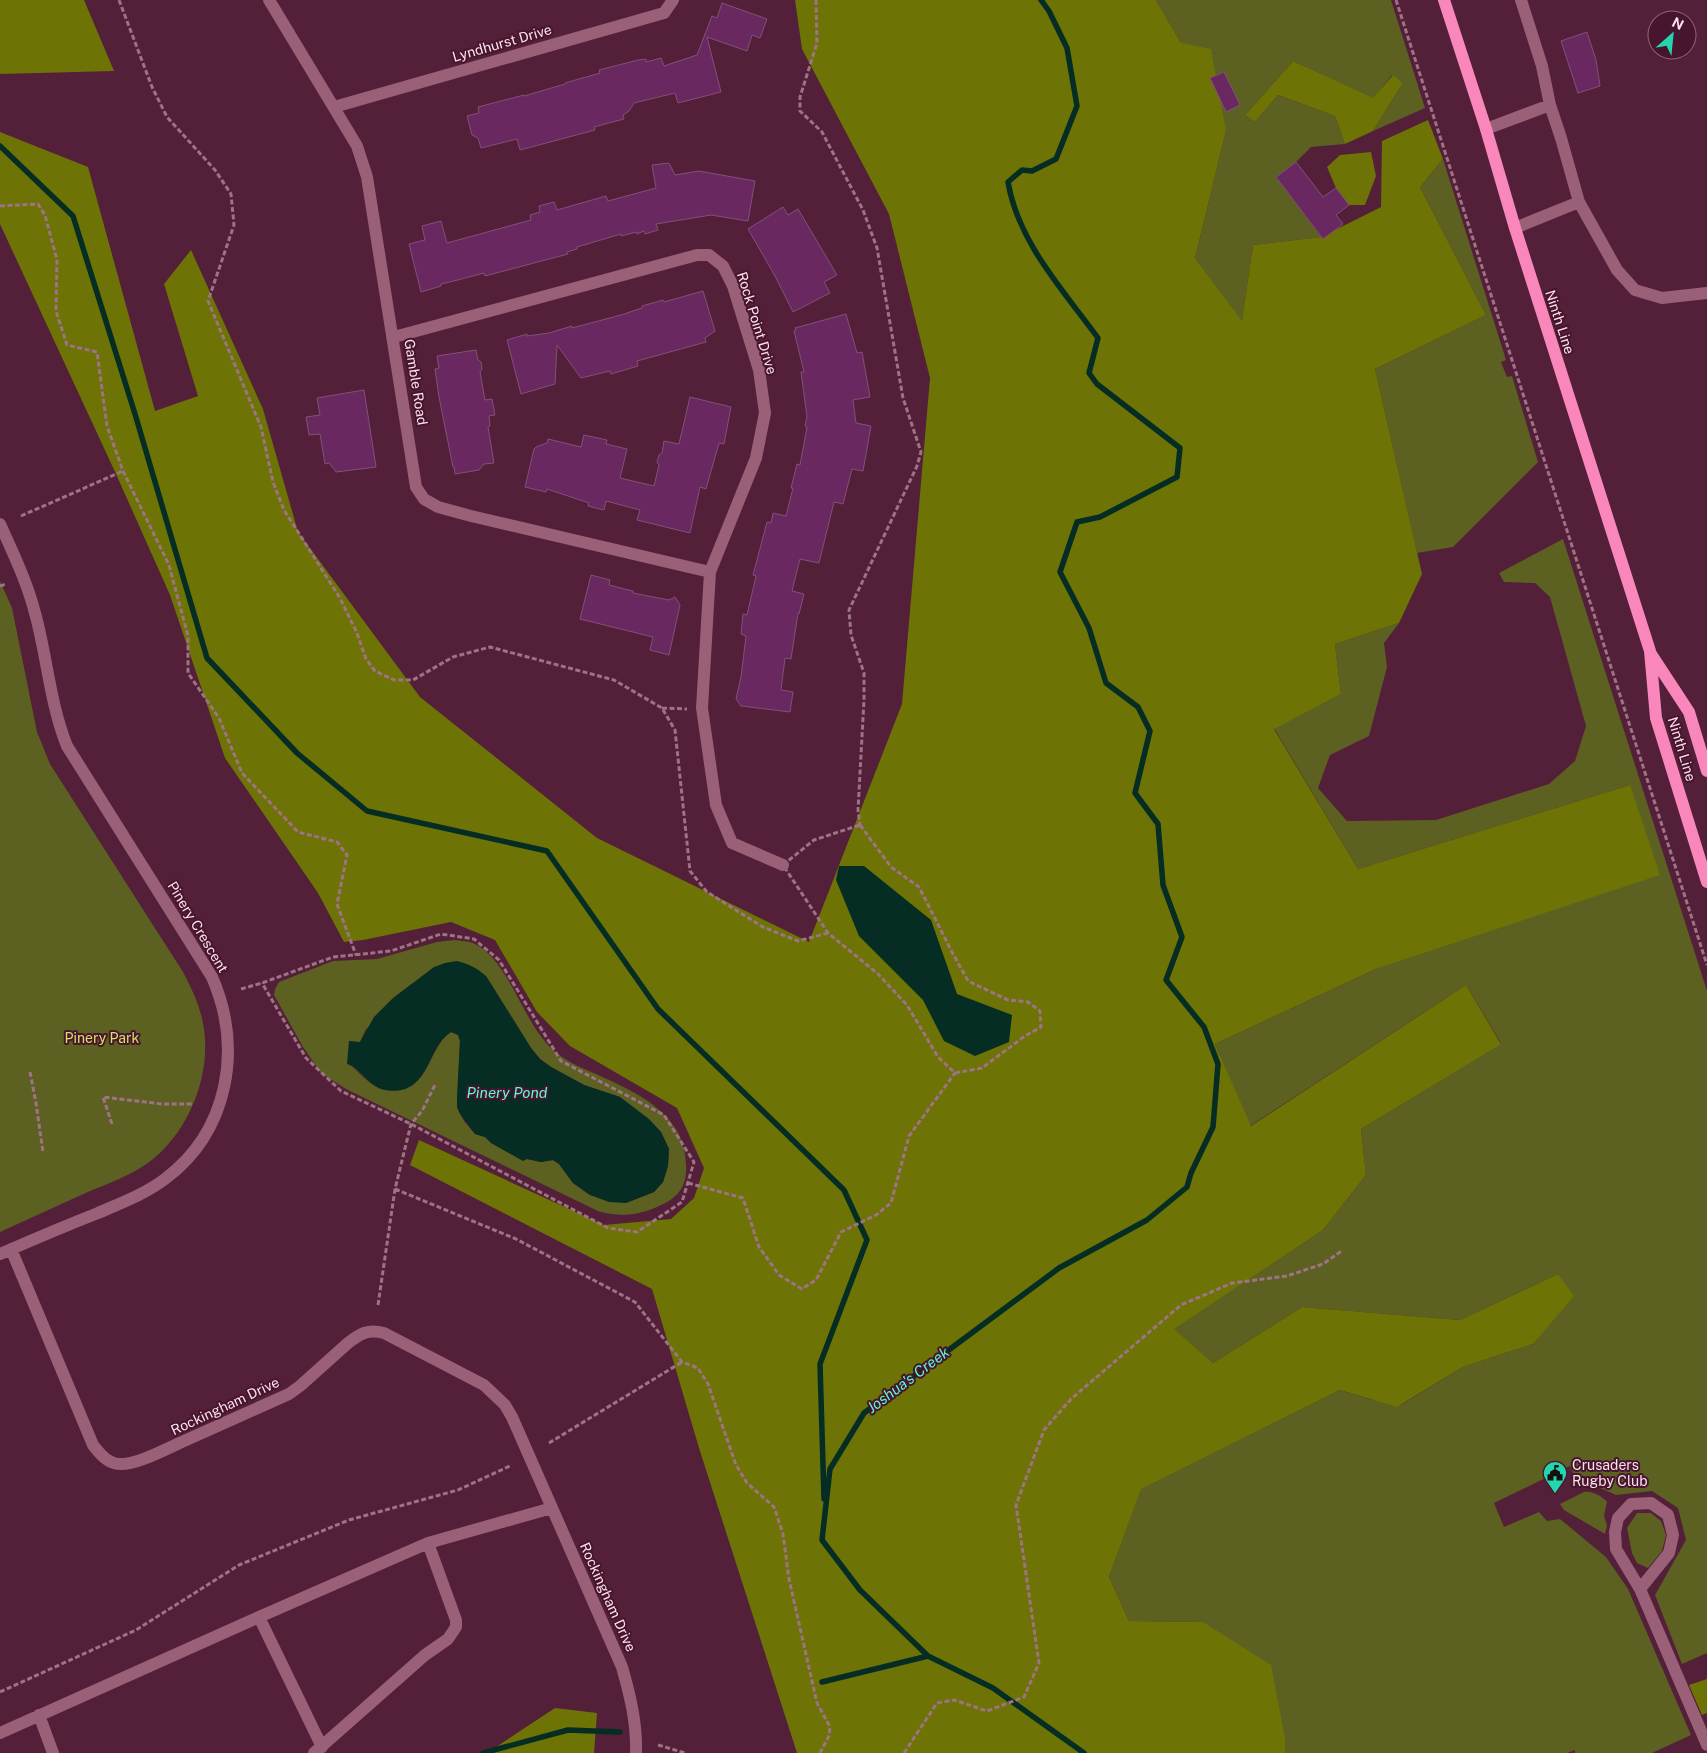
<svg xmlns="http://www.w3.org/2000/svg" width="1707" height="1753" viewBox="0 0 1707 1753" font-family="'Public Sans',sans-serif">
	<rect width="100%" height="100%" fill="#541f38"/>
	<path fill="#5c6021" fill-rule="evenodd" d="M1156,0H1391L1425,108L1373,131L1403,83L1392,75L1373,99L1293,61L1245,115L1255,122L1278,95L1335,116L1345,144L1311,147L1296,162L1276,177L1321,237L1253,245L1242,322L1195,258L1226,131L1181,43Z
		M1443,159L1506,360L1501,362L1507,377L1512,376L1538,462L1453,547L1417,553L1375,369L1486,315L1420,187Z
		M1563,539L1707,991V1653L1682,1664L1655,1595L1686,1540L1678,1508L1652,1491L1616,1495L1575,1477L1570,1466L1494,1503L1504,1527L1539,1512L1547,1521L1560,1519L1606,1557L1628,1589L1691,1735L1652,1753H1575V1750L1567,1753H1285V1738L1203,1622L1129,1621L1109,1577L1141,1488L1340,1390L1373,1400L1401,1405L1463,1367L1533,1344L1558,1274L1460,1320L1302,1307L1213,1363L1173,1329L1323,1230L1366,1175L1361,1129L1501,1043L1466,985L1250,1126L1215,1044L1378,968L1630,785L1358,869L1274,728L1341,694L1335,644L1399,623L1384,643L1387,667L1369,736L1330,755L1318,788L1347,821L1436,820L1549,784L1575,761L1586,726L1550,597L1535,583L1504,582L1499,573Z
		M0,581L12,608L37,732L50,764L183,972C193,991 201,1008 204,1029C211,1077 188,1134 148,1163C131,1175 110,1183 90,1191C60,1205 30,1218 0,1232Z
		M454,940C460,941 467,941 473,943C508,958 521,1019 551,1048C564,1061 580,1067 596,1074C636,1092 686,1114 686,1165C687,1188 678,1198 657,1207C637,1216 618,1217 598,1211L346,1089L321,1073L303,1047L274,995L275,989L279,982L333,961L377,959L437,942ZM486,976L531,1048L540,1059L551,1067L584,1085L620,1097L661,1132L669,1149L668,1166L663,1182L654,1192L626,1203L590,1195L573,1183L559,1164L553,1160L541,1162L527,1159L497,1146L485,1137L475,1134L464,1121L457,1107L460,1041L458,1035L451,1032C427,1048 431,1089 394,1090C375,1090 365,1079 352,1066L360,1042L366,1029Z
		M1584,1492C1592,1491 1602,1496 1607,1502L1604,1516L1607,1525L1605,1534L1564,1510L1560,1504Z
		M1637,1513H1651L1661,1521L1666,1535L1662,1551L1648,1568L1637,1563L1632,1553L1627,1528Z"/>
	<path fill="#6e7306" d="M0,0H84L114,71L0,74Z
		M795,0H1156L1181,43L1211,49L1226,131L1195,258L1242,321L1253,245L1321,237L1381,207L1382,141L1428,120L1443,159L1420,187L1486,315L1375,369L1422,574L1399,623L1335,644L1341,694L1274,729L1358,869L1630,785L1660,875L1378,968L1215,1044L1251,1126L1466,985L1501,1044L1361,1129L1366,1175L1323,1230L1174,1329L1213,1363L1302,1307L1460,1320L1558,1274L1574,1296L1533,1344L1463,1367L1397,1407L1340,1390L1141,1489L1109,1577L1129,1621L1203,1622L1271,1665L1285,1738V1753H797L699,1448L652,1289L410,1165L419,1140L604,1225L671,1219L694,1198L704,1168L677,1108L570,1046L537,1012L495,940L451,922L363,940L344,942L318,893L225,758L170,595L116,474L0,224V132L88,167L155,411L198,396L164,284L191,250L263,409L298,532L420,697L597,838L809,942L902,704L930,378L889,214L802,49Z
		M1293,61L1373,98L1393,75L1403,83L1373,131L1345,144L1335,116L1278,95L1255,122L1245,115Z
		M1371,152L1376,176L1365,205H1349L1336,188L1327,167L1340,155Z
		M1707,1679V1713L1702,1715L1689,1685Z
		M555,1708L597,1713L594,1753H487Z"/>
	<path fill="#052d23" d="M839,866H864L931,920L957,994L1012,1015L1009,1042L975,1056L944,1041L923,1000L859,936L836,880Z
		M457,961C469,964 477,968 486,976L531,1048L540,1059L551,1067L584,1085L620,1097L649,1119L661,1132L669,1149L668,1166L663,1182L654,1192L626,1203L609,1202L590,1195L573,1183L559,1164L553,1160L541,1162L527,1159L523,1161L491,1143L485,1137L475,1134L460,1114L457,1107V1097L460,1041L458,1035L451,1032C426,1047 430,1098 385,1090C368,1087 362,1068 347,1064L349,1041L360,1042L374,1017L393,998L434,967L445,963Z"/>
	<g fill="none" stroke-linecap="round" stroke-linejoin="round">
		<path stroke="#052d23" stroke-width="5.5" d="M1041,0L1049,11L1067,48L1077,106L1056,159L1032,171L1022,170L1008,182C1018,242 1063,290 1098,338L1089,373L1097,384L1180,448L1177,477L1100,517L1077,522L1060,572L1089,628L1106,683L1138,707L1150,731L1135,793L1158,824L1163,885L1182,937L1166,980L1204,1027L1218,1064L1213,1127L1191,1173L1187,1187L1147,1220L1059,1268L864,1413L830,1469L822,1540L860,1590L928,1656L993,1688L1084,1753
			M0,146L73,216L135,414L207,658L297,753L367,811L547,851L658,1009L844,1190L867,1240L820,1364L824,1499
			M822,1682L928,1656
			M483,1753L568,1730L620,1732"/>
	</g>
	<path fill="#692960" stroke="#805178" d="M722,3L767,19L760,38L752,35L747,51L707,37L721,92L678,103L675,93L634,103L629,111L623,115L624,119L594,127L595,130L520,150L517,139L481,148L478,138L472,135L467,116L479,113L478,107L524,95V96L565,84V83L600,73L599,70L638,60L646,59V62L661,58L664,66L697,55L712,16L717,18Z
		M1587,32L1596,60L1600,86L1578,93L1561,41Z
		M1224,72L1240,105L1226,112L1210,78Z
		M1296,162L1323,197L1336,188L1349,205L1336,215L1343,224L1323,239L1276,177Z
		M669,163L675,175L699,171L755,181L748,221L711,215L656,224L658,230L645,234L644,231L637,234V232L621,236V234L577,247V249L567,252L568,254L485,276L484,273L454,281L441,284V286L421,292L409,244L425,240L422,226L441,221L447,243L531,220L530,215L540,212L539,206L554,202L557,210L606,196L608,201L656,188L652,165Z
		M783,207L788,215L798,209L837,275L824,282L830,293L793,312L775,276L748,229Z
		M703,291L715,331L705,338L706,342L637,361L638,366L611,374L610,371L581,378L557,345L555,384L521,394L507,340L527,334V336L549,333L572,326V328L621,315L642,308V306L663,300L664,302Z
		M846,314L857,353L862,352L870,397L853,400L856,423L871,426L863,471L852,469L843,504L834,502L819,563L800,559L792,591L804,594L799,614L798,613L791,659L785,658L781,690L793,692L790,712L741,706L736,699L741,677L746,636L741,634L743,614L747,615L756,576L753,575L767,522L771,523L773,513L786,516L793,488H791L797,464L800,465L807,427L805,426L807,417L801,372H804L794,331L796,330L795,328Z
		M476,350L478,360L481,362L482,369L480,372L485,400L492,399L495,415L489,416L490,426L488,427L494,463L484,464L479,470L455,474L454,467H453L439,397L435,369L439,368L437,356Z
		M364,390L376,467L336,472L329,463L325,464L320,434L309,435L306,417L320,415L317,398Z
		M690,397L731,407L724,444L719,443L706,489L700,487L690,533L637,520L640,510L606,501L604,510L588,506L589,503L547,489L546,492L525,487L534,449L536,447L547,443L548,439L581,447L584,435L607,440L606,444L627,449L620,478L654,486L659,465L657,462L659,455L662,453L664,441L679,444Z
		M591,575L610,580L609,585L633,591V593L669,600L675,597L680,605L669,655L650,650L653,637L580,619Z"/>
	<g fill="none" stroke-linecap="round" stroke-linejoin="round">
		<path stroke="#9d7386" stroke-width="3" stroke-dasharray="5 2.5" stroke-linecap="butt" d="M119,0L152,87L167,117L215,170L231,194L234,225L208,301L261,427L273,482L284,510L340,598L357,633L366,659L375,671L394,680H413L453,657L490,647L614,680L662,708L675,730L690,871L707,892L763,927L798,941L828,933
			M816,0L817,43L800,97V111L822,132L863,210L877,248L903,398L921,452L917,466L849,610L851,635L864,673V700L858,810L860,825
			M1396,0L1707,965
			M0,206L38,204L45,215L57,260L56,311L67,345L97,352L107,426L123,471L169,565L188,636V673L219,718L242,773L298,832L337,842L347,855L337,904L356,955
			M21,516L123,471
			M0,586L6,584
			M662,708L687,709
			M860,825L891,867L919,887L952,952L968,981L1008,1000L1028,1002L1040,1011L1041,1027L1025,1036L982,1068L955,1073L938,1057L907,1005L878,974L828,933L783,865L814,840Z
			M241,989L262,983L333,957L391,951L441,934L474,939L499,960L561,1061L664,1115L694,1162L682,1202L637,1232L608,1228L411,1124L341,1091L306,1058L262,983
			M30,1072L36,1103L43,1152
			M112,1124L103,1097L162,1104H194
			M688,1183L743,1198L759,1247L779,1275L802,1289L816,1280L841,1232L876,1215L891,1203L909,1136L955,1073
			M395,1189L516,1239L635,1302L682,1362L698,1368L708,1384L736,1465L747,1483L774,1507L783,1534L789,1579L817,1703L830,1727L829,1736L820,1753
			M378,1305L395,1189L411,1124L422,1111L436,1083
			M549,1443L682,1362
			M0,1692L136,1630L239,1565L349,1520L458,1490L512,1465
			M658,1745L685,1753
			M904,1753L937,1703L954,1700L987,1711L1024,1697L1039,1663L1016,1505L1044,1430L1071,1399L1181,1305L1232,1283L1287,1276L1323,1264L1343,1250"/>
		<path stroke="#996078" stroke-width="12" d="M269,0L357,146L367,177L416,487L424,499L438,507L471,516L710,572
			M1521,0L1542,66L1550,105L1561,138L1579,202L1617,270L1635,290L1662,298L1707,293
			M334,107L664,13L673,0
			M1486,129L1550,105
			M1515,228L1579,202
			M394,337L697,255H709L723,266L733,286L759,370L765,413L756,458L710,572L702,708L716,805L732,843L783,865
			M0,524C13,553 27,582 35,613C47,656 50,704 67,746L212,977C243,1048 229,1131 165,1179C145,1194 121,1203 98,1213C65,1226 32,1240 0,1254
			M11,1249L93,1445C100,1454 108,1464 120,1464C137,1465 168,1448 184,1441C219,1425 254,1410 289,1394L300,1386L348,1343C361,1333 368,1329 384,1333L484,1385L505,1405L512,1417L622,1667C630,1695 637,1723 636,1753
			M1640,1589L1669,1553L1673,1535L1668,1515L1651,1503L1631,1504L1618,1518L1615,1532L1616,1549L1640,1589L1707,1745
			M259,1617L322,1747
			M39,1715L53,1753
			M0,1733L259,1617L428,1543L552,1508
			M314,1753L425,1655L448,1639L456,1627V1620L428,1543"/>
		<path stroke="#fa87bb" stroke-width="12" d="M1444,0L1486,129L1515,228L1650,651L1656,718L1707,882
			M1651,654L1689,712L1707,771"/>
	</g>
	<defs>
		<g id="civic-pin" transform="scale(1.25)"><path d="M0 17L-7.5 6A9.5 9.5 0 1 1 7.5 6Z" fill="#24d5af" stroke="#48152e"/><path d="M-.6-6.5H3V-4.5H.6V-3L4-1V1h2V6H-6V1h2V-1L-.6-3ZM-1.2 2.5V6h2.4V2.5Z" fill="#111"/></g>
	</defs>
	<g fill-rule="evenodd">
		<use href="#civic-pin" x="1555" y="1473"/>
	</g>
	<g text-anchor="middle" stroke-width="4" stroke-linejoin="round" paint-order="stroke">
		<g font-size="14" fill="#fce0eb" stroke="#48152e">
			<text transform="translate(502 43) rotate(-16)" y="5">Lyndhurst Drive</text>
			<text transform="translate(1560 322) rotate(72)" y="5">Ninth Line</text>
			<text transform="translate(757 323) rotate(73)" y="5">Rock Point Drive</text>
			<text transform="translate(416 382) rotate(81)" y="5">Gamble Road</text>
			<text transform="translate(1682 749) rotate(73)" y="5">Ninth Line</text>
			<text transform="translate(198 927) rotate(59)" y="5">Pinery Crescent</text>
			<text transform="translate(225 1406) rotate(-25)" y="5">Rockingham Drive</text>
			<text transform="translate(608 1597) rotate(66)" y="5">Rockingham Drive</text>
		</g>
		<g font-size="14" fill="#d7e065" stroke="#48152e">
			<text x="102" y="1043">Pinery Park</text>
		</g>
		<g font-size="14" fill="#fce0eb" stroke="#48152e" text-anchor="start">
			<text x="1572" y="1470">Crusaders<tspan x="1572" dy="16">Rugby Club</tspan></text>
		</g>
		<g font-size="15" font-style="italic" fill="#58fbd3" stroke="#48152e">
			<text x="507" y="1098">Pinery Pond</text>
			<text transform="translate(908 1380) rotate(-37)" y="5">Joshua's Creek</text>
		</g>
	</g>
	<g transform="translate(1672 35) rotate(27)"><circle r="24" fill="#48152e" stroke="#90667a"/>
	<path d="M0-4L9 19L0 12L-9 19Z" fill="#24d5af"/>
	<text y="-8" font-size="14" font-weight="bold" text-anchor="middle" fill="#fce0eb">N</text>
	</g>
</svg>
